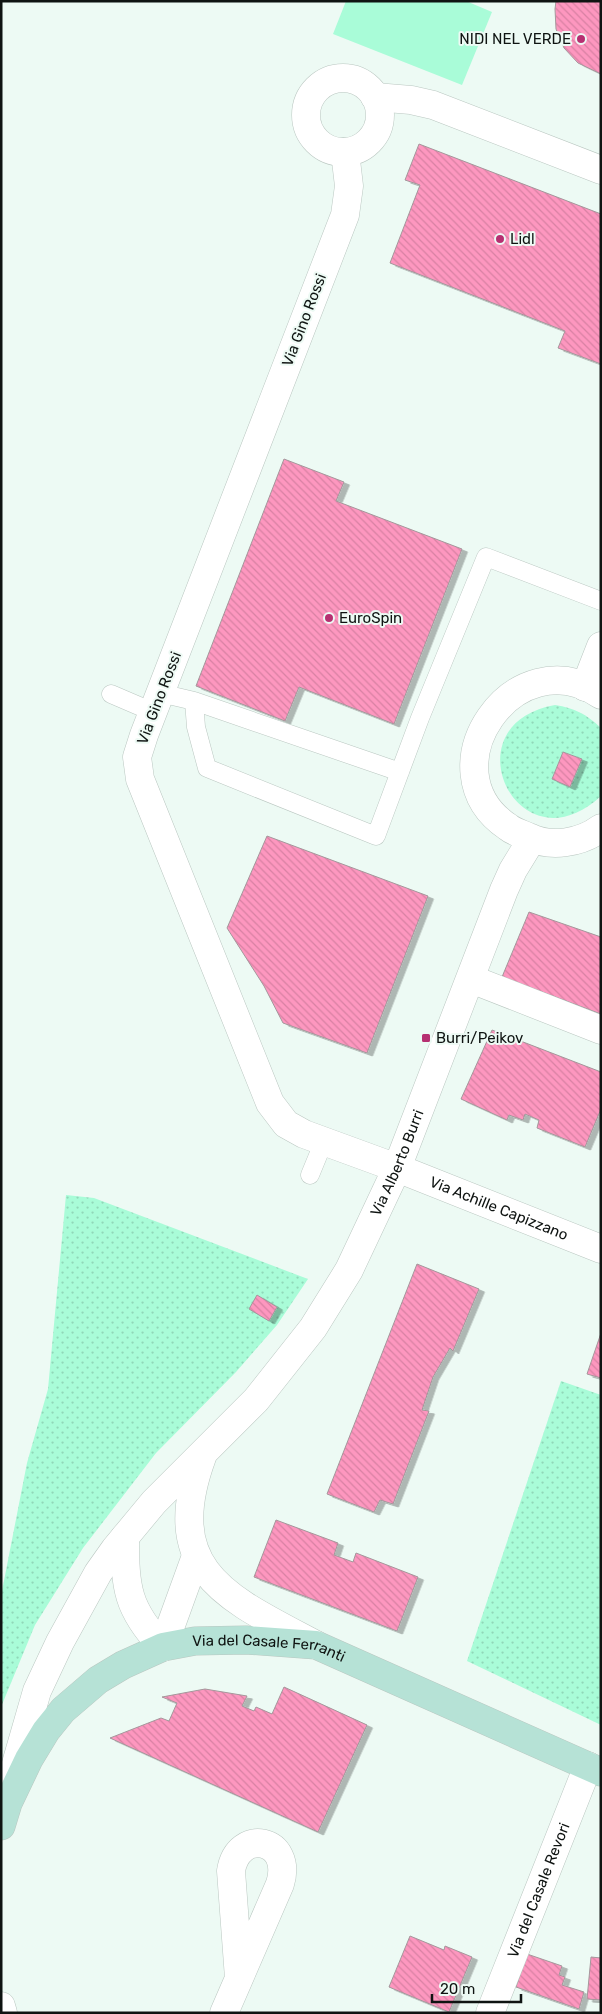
<svg xmlns="http://www.w3.org/2000/svg" width="602" height="2014" viewBox="0 0 602 2014" font-family="Rubik,sans-serif">
	<defs>
		<pattern id="grass-dots" width="8" height="8" patternUnits="userSpaceOnUse" patternTransform="scale(1.25)"><rect width="8" height="8" fill="#a9fcd8"/><path d="M2 2h.1M6 6h.1" fill="none" stroke="#90d7b8" stroke-width="1.8" stroke-linecap="round"/></pattern>
		<pattern id="building-back-hatch" width="6" height="6" patternUnits="userSpaceOnUse" patternTransform="scale(1.25)"><rect width="6" height="6" fill="#fd97bf"/><path d="M-1 5l2 2M0 0l6 6M5-1l2 2" fill="none" stroke="#d881a3"/></pattern>
		<filter id="shadow"><feDropShadow dx="5.5" dy="3" stdDeviation="0" flood-color="#0004"/></filter>
	</defs>
	<rect width="100%" height="100%" fill="#edfaf4"/>
	<path fill="url(#grass-dots)" fill-rule="evenodd" d="M555,705C575,708 586,714 601,728V796C518,873 447,724 555,705ZM563,752L582,759L570,786L552,779Z
		M66,1195L94,1198L308,1279L277,1325L236,1372L156,1453L83,1548L35,1625L1,1707V1596L27,1463L48,1389Z
		M561,1381L601,1395V1725L467,1661Z"/>
	<path fill="#a9fcd8" d="M346,1H466L492,12L462,85L333,34Z"/>
	<path fill="url(#building-back-hatch)" stroke="#a4979b" filter="url(#shadow)" d="M556,1H601V74L578,63L564,48L556,29L555,9Z
		M419,144L601,214V364L558,348L565,331L390,263L420,185L405,180Z
		M284,459L344,482L336,501L462,549L394,724L299,687L285,721L196,686Z
		M563,752L582,759L570,787L552,779Z
		M267,836L428,896L367,1053L283,1023L264,986L227,928Z
		M529,912L601,937V1014L502,977Z
		M492,1030L601,1072V1109L585,1147L537,1128L539,1120L525,1114L523,1120L509,1115L507,1120L461,1099Z
		M417,1264L479,1289L453,1351L450,1348L433,1377L422,1410L429,1411L393,1504L380,1500L374,1512L327,1494Z
		M257,1295L277,1307L269,1321L249,1309Z
		M601,1333V1378L587,1374Z
		M276,1520L338,1543L334,1555L353,1562L356,1553L418,1577L397,1631L254,1577Z
		M284,1687L367,1725L318,1832L110,1738L161,1718L169,1721L177,1703L162,1697L205,1689L247,1696L242,1706L254,1711L256,1707L272,1714Z
		M410,1936L444,1950L445,1946L472,1957L449,2012L389,1987Z
		M527,1954L562,1966L559,1975L565,1977L562,1985L584,1992L579,2009L516,1987Z
		M591,1957L601,1958V2000L587,1999Z"/>
	<g fill="none" stroke-linecap="round" stroke-linejoin="round">
		<g stroke="#bac7c1" stroke-width="19">
			<path id="lane" d="M160,693L194,701L196,727L207,768L376,836L420,718L486,557L601,601
				M111,694L153,712
				M194,701L400,772
				M310,1175L324,1141"/>
		</g>
		<g stroke="#bac7c1" stroke-width="29">
			<g id="street">
				<circle cx="343" cy="115" r="37"/>
				<path d="M375,97L411,100L433,105L601,170"/>
				<path id="s1" d="M345,152L349,186L345,215L144,735L137,757L140,779L270,1103L286,1124L304,1134L397,1168L601,1249"/>
				<path d="M585,687L601,646"/>
				<path d="M601,695C515,636 423,770 508,827C514,832 522,834 529,837C551,848 581,843 601,828"/>
				<path d="M471,979L601,1030"/>
				<path d="M202,1457C160,1572 228,1598 316,1645"/>
				<path d="M125,1537C125,1588 127,1609 163,1647L196,1556"/>
				<path id="s2" d="M11,1781L37,1691L60,1642L98,1573L115,1549L154,1502L256,1400L313,1328L349,1270L397,1168L504,890L513,870L532,839"/>
				<path d="M1,2006L3,2013"/>
				<path d="M224,2013L280,1884C294,1838 238,1827 231,1871L239,1978"/>
				<path id="s3" d="M490,2013L588,1766"/>
			</g>
		</g>
		<g stroke="#bac7c1" stroke-width="29">
			<g id="secondary">
				<path id="s4" d="M1,1826L8,1803L29,1759L46,1731L63,1710L98,1680L123,1665L163,1647L195,1641L246,1640L316,1645L601,1772"/>
			</g>
		</g>
		<use href="#lane" stroke="#fff" stroke-width="18"/>
		<use href="#street" stroke="#fff" stroke-width="28"/>
		<use href="#secondary" stroke="#b6e2d6" stroke-width="28"/>
	</g>
	<g fill="#b62f71" stroke="#edfaf4" stroke-width="2">
		<circle cx="581" cy="39" r="5"/>
		<circle cx="500" cy="239" r="5"/>
		<circle cx="329" cy="618" r="5"/>
		<rect x="421" y="1033" width="10" height="10" rx="2.5"/>
	</g>
	<g text-anchor="middle" stroke-width="4" stroke-linejoin="round" paint-order="stroke">
		<g font-size="15" fill="#0f1412" stroke="#edfaf4" text-anchor="start">
			<text x="571" y="44" text-anchor="end">NIDI NEL VERDE</text>
			<text x="510" y="244">Lidl</text>
			<text x="339" y="623">EuroSpin</text>
			<text x="436" y="1043">Burri/Peikov</text>
		</g>
		<g font-size="15" fill="#0f1412" stroke="#edfaf4">
			<text transform="translate(304 320) rotate(-69)" y="5">Via Gino Rossi</text>
			<text transform="translate(159 698) rotate(-69)" y="5">Via Gino Rossi</text>
			<text dy="5" stroke="none"><textPath href="#s2" startOffset="739">Via Alberto Burri</textPath></text>
			<text dy="5" stroke="none"><textPath href="#s1" startOffset="1271">Via Achille Capizzano</textPath></text>
			<text dy="5" stroke="none"><textPath href="#s4" startOffset="359">Via del Casale Ferranti</textPath></text>
			<text dy="5" stroke="none"><textPath href="#s3" startOffset="132">Via del Casale Revori</textPath></text>
		</g>
	</g>
	<rect width="602" height="2014" fill="none" stroke="#0f1412" stroke-width="5"/>
	<path d="M432 1994v8h89v-8" fill="none" stroke="#0f1412" stroke-width="2.5"/>
	<text x="440" y="1994" font-size="15" fill="#0f1412" stroke="#edfaf4" stroke-width="4" paint-order="stroke">20 m</text>
</svg>
